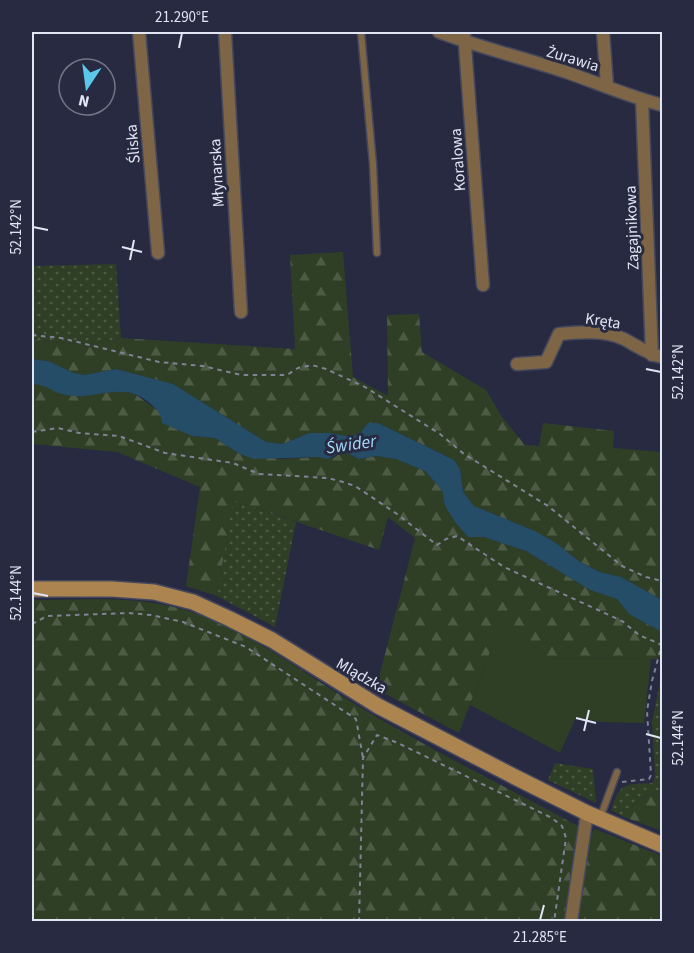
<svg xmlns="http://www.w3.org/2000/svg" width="694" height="953" viewBox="0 0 694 953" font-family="'Source Sans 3',sans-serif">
	<defs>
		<pattern id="grass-dots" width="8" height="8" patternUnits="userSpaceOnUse" patternTransform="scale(1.5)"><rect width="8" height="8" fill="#2f3f25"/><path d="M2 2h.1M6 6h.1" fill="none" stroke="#4d5b45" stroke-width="1.8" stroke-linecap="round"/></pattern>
		<pattern id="forest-firs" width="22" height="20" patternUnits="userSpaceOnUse" patternTransform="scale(1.5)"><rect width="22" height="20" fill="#2f3f25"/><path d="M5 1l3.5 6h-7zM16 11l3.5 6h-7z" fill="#4d5b45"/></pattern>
	</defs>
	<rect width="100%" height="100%" fill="#272a40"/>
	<path fill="url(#grass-dots)" d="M116,264L121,338C99,346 54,344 32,339V266Z
		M233,500L296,522L275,627L217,596Z
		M662,671V790C647,794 632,802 624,817L611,810C621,781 624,785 653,783L655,776L652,722Z
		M555,763L593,769L596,803L548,780Z"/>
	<path fill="url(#forest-firs)" d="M343,252L353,377L388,396L387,315L419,314L422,352L486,390L502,417L525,445L539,446L543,423L614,431L613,448L662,452V600L621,577L600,572L580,562L556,543L535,531L474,506L463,492L460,469L454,460L378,423H368L361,432L351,437L331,433L299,437L283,444L266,442L173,384L116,369L85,375L74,373L48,361L32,359V339C54,344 99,346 121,338L295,349L290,255Z
		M32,384H43L65,395L82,396L117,391L135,394L192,436L215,438L240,454L283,459L318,457L328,459L335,457L343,451L359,459L376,456L396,459L425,471L442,490L445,506L468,537H484L526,551L590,590L617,599L629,614L662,632V653L658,659L537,658L501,624L459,733L376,689L415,538L388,517L379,550L233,500L217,596L186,586L200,487L117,452L32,444Z
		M32,600C82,600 136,595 185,610C249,630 305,675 363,709C433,751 506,787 578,826L564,921H32Z
		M662,790V831L624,817C632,802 646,795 662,790Z
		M595,829L662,856V921L577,922L589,835Z"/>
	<path fill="#2f3f25" d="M501,623L537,658L651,659L644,723L601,722L576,717L560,753L470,705Z"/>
	<path fill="#254d67" d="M32,359L48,361L74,373L85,375L116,369L173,384L266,442L283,444L309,433H331L351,437L361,432L368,423H378L454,460L460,469L463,492L474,506L535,531L556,543L580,562L600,572L621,577L662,600V632L629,614L617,599L590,590L526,551L484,537H468L455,522L445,506L442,490L425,471L396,459L376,456L359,459L343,451L328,459L318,457L254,459L240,454L215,438L192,436L162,423C161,413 158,411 151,404C123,379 97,401 66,395C53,393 47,384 32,384Z"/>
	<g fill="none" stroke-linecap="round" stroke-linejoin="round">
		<g stroke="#45485d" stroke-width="9">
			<path id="lane" d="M361,32L373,164L377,253
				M600,818L617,772"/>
		</g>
		<g stroke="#45485d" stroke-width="15">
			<path id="street" d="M139,32L158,253
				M225,32L241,312
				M439,32C481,48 524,58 566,72C598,83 630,97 662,105
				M464,32L483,285
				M603,32L607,85
				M642,100L652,355
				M517,364L546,362L559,334C580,332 604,330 624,339C637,346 648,354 662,357
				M571,922L587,813"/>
		</g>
		<g stroke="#45485d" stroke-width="18">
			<path id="secondary" d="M32,589H112L154,592L193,602L230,619L272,640L378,706L515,777L587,813L662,845"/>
		</g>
		<path stroke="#808395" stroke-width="2" stroke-dasharray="4.5 4.5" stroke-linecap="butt" d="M32,335L61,338L159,362L203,366L241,375H287L298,368L312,365L326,369L365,387L440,434L464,454L548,506L622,566L646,577L662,581
			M32,432L58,428L79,433L119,436L165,453L233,463L259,474L328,478L343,482L355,486L397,514L437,545L446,539L457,536L504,567L622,621L639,635L662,645
			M32,624L47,616L128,613L151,615L183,622L246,647L356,719L363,758
			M622,782L649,779L651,775L647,711L652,681L662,644
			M359,922L363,758L377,735L398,743L552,818L562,826L566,838L554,922"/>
		<use href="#lane" stroke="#7d6545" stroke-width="6"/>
		<use href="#street" stroke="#7d6545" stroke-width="12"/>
		<use href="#secondary" stroke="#ab8450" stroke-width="15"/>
	</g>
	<path fill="none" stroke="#e2e5f3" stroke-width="2" d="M179,48L182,33M33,227L48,230M122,247L142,252M130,260L134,240M646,369L661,372M33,593L48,596M576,718L596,723M584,731L589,710M646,734L661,738M540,920L544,905"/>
	<g text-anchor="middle" stroke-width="6" stroke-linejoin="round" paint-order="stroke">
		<g font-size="16" fill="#e2e5f3" stroke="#272a40">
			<text transform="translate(573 58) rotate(17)" y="6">Żurawia</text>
			<text transform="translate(132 144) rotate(-95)" y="6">Śliska</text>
			<text transform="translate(457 160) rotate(-94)" y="6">Koralowa</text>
			<text transform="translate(216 173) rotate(-93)" y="6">Młynarska</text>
			<text transform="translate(631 228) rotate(-92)" y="6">Zagajnikowa</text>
			<text transform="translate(603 320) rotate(9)" y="6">Kręta</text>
			<text transform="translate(362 675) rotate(30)" y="6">Mlądzka</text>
		</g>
		<g font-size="18" font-style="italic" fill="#a4d8fc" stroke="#272a40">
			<text transform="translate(351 444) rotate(-8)" y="6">Świder</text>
		</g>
	</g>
	<rect width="694" height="953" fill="none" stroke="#272a40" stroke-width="66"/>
	<g transform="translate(87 87) rotate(193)"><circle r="28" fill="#272a40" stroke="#727588" stroke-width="1.5"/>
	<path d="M0-4.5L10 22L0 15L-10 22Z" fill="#5bc8e7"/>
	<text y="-9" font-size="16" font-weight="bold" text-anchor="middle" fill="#e2e5f3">N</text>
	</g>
	<rect x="33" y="33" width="628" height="887" fill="none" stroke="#e2e5f3" stroke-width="2"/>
	<g font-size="15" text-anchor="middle" fill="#e2e5f3">
		<text x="182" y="22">21.290°E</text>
		<text transform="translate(16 227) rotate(-90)" y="5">52.142°N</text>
		<text transform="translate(678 372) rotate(-90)" y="5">52.142°N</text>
		<text transform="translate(16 593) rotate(-90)" y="5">52.144°N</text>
		<text transform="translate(678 738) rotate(-90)" y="5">52.144°N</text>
		<text x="540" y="942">21.285°E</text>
	</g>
</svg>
